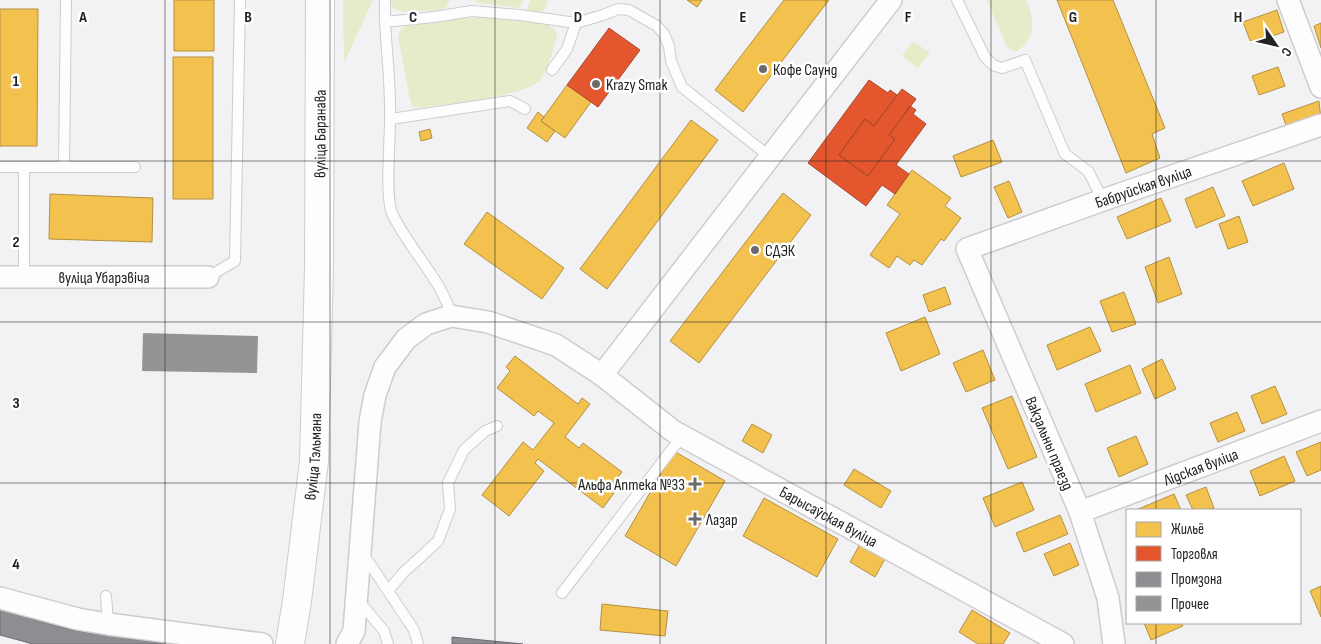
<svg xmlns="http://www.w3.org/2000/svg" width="1321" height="644" viewBox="0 0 1321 644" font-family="'Sofia Sans Condensed',sans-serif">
	<rect width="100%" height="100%" fill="#f2f1f4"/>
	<path fill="#e7ebc9" d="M344,0H373L344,63L343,3Z
		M390,0H449C448,7 446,9 439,10L403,12L394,9Z
		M475,0H523L520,8L478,3Z
		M530,0H548L545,9L540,13L528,12L527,10Z
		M987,0H1026C1034,19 1037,38 1017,51L1012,50L1007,47Z
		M467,18H498L546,24C552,27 556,29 557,36C554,47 548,70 541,79C528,97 443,104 419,108L413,106L410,100L398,37C400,30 403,27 410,24Z
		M913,41L930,53L918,68L902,56Z"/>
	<path fill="#f2c14e" stroke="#b49141" d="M174,0H214V51H174Z
		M687,0H702L697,7Z
		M784,0H829L743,112L715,90Z
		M1057,0H1113L1165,128L1152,134L1160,158L1126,173Z
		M0,9H38L37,146H0Z
		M1277,10L1284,32L1251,43L1243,22Z
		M1321,23V48L1314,26Z
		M173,57H213V199H173Z
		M1278,67L1285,86L1259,95L1252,76Z
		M567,85L591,102L565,138L541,121Z
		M1319,101L1321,120L1288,131L1282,114Z
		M538,112L544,117L541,121L555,131L547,142L527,128Z
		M691,120L718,140L607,289L580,269Z
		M430,129L432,138L421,141L419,132Z
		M993,140L1002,162L961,177L953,156Z
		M1284,163L1294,189L1253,206L1242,181Z
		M912,170L951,198L945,206L961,218L944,241L941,239L922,265L914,260L910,265L897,256L889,268L870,255L900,214L887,205Z
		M1009,181L1022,212L1008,218L994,187Z
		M1213,187L1225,216L1196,228L1185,199Z
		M783,193L811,215L699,363L670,341Z
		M50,194L153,198L152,242L49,239Z
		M1161,198L1171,221L1127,239L1117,217Z
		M487,212L564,268L542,299L464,244Z
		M1239,216L1248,242L1228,249L1219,224Z
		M1169,257L1182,294L1158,303L1145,267Z
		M945,287L951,304L929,312L923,295Z
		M1124,292L1136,324L1112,332L1100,301Z
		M925,317L940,354L901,371L886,333Z
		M1090,327L1101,351L1057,370L1047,345Z
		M983,350L995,380L966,392L953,363Z
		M515,356L578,404L582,398L590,404L565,437L579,448L583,443L622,472L609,489L614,493L603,508L538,459L535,463L544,471L509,516L482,495L523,442L533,450L554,423L538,411L534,416L497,388L510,371L506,367Z
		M1162,359L1176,389L1155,399L1142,369Z
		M1130,365L1141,393L1096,412L1085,384Z
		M1275,386L1287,414L1262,424L1251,396Z
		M1012,396L1037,457L1008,469L982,408Z
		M1237,412L1245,431L1218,442L1210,423Z
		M752,424L772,435L763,453L742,441Z
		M1136,436L1148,464L1119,477L1107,448Z
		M1321,442V470L1307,476L1296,452Z
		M674,451L725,481L676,566L625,536Z
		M1284,456L1295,481L1260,496L1250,471Z
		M854,469L891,491L881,508L844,485Z
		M1022,482L1034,510L995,527L983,498Z
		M1206,487L1214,508L1209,510H1193L1186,495Z
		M1174,494L1181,510H1136Z
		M764,498L838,539L817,577L743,536Z
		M1060,515L1068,534L1024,552L1016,533Z
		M1070,543L1079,565L1054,576L1044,554Z
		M860,544L885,559L875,577L850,562Z
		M1321,586V617L1310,591Z
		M602,604L668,611L665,636L600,630Z
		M972,610L1010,633L1003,644H978L959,632Z
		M1144,623H1181L1183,626L1151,640Z"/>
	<path fill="#e4572e" stroke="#aa472b" d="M609,28L640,50L598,107L567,85Z
		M869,80L888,93L890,90L897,95L874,126L865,119L839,155L868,176L895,139L889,135L910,106L916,110L913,114L926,124L896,165L909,174L895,194L882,185L866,206L808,163Z
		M902,89L916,99L889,135L895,139L868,176L839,155L865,119L874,126Z"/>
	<path fill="#8d8d92" stroke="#6d6d71" d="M0,610L72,630L167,644H33L0,635Z
		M452,637L523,644H452Z"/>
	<path fill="#959495" d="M143,333L258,336L257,373L142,371Z"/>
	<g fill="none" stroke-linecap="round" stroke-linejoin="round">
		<g stroke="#cdcccf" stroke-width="12">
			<path id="lane" d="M957,0L985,57L993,65L1002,68L1025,60L1065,154L1088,171L1103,200
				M385,22V0
				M552,70L567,49L576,23L603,15L618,9L629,10L657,26L664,34L669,46L671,61L682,87L770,157
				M391,119L510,101L525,109
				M0,167H24
				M64,167L66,0
				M208,277L235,261L240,0
				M24,278V167H135
				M451,316C444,282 407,247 392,213C385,196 390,143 390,122C391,89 387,55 385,22L434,17L472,11L520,15L576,23
				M362,552L414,630L418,644
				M388,591L403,573L438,541L450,509L448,483L464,450L485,431L497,426
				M562,593L682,436
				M106,596L108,624
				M358,600L384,631L388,644"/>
		</g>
		<g stroke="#cdcccf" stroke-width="24">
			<g id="street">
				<path d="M1288,0L1321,87"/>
				<path id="s1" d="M0,277H208"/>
				<path id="s2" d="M602,375L673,431L1063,644"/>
				<path id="s3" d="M1080,512L1321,421"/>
				<path d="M0,598L78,619L108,624L262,644"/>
				<path d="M347,644L354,631L370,422L375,395L385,367L406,339L426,324L451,316L488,322L556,345L602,375L891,0"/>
				<path id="s4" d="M1114,644L1108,598L1080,512L967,249L1103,200L1321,125"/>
			</g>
		</g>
		<g stroke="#cdcccf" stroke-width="30">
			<g id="secondary">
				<path id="s5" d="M290,644L297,601L314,461L319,268L320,0"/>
			</g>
		</g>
		<use href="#lane" stroke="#fdfdfd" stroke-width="10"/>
		<use href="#street" stroke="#fdfdfd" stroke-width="21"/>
		<use href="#secondary" stroke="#fdfdfd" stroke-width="28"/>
	</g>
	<path fill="none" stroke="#222223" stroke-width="1" stroke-opacity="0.55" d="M165,0V644M330,0V644M495,0V644M660,0V644M826,0V644M991,0V644M1156,0V510M0,161H1321M0,322H1321M0,483H1321M1156,623V644"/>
	<g fill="#6b6a6c" stroke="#fff" stroke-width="2">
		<circle cx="763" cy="69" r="5"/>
		<circle cx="596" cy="84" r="5"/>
		<circle cx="755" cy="250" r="5"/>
		<path d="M692.5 476.5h5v5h5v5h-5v5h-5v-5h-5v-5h5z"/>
		<path d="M692.5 511.5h5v5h5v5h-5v5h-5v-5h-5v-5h5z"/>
	</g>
	<g text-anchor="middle" stroke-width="5" stroke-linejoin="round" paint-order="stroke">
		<g font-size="16" fill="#222223" stroke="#fff" text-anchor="start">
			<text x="773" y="75">Кофе Саунд</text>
			<text x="606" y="90">Krazy Smak</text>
			<text x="765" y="256">СДЭК</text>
			<text x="685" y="490" text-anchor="end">Альфа Аптека №33</text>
			<text x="706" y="525">Лазар</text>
		</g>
		<g font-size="16" fill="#222223" stroke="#fff">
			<text dy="6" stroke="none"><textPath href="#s5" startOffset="512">вуліца Баранава</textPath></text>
			<text dy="6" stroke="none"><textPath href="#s4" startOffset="610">Бабруйская вуліца</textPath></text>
			<text dy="6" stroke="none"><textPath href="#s1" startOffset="104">вуліца Убарэвіча</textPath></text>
			<text transform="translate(1050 443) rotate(67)" y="6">Вакзальны праезд</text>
			<text dy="6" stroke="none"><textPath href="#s5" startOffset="189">вуліца Тэльмана</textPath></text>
			<text dy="6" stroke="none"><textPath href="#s3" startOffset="129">Лідская вуліца</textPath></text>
			<text dy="6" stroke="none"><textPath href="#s2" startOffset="268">Барысаўская вуліца</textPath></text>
		</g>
	</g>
	<g font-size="16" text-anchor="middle" font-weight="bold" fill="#222223" stroke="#fff" stroke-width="5" stroke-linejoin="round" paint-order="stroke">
		<text x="83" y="22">A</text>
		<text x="248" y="22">B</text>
		<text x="413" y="22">C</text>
		<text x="578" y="22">D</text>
		<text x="743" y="22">E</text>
		<text x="908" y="22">F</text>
		<text x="1073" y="22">G</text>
		<text x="1238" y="22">H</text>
		<text x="16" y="86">1</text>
		<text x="16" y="247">2</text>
		<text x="16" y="408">3</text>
		<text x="16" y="569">4</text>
	</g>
	<rect x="1126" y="509" width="175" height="115" fill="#ffffff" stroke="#a7a7a7"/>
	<rect x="1136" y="522" width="25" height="15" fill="#f2c14e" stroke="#a7a7a7"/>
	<text x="1171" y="534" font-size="15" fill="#222223">Жильё</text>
	<rect x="1136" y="546" width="25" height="15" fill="#e4572e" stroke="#a7a7a7"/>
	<text x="1171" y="559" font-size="15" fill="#222223">Торговля</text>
	<rect x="1136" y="572" width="25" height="15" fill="#8d8d92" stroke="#a7a7a7"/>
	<text x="1171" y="584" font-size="15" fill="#222223">Промзона</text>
	<rect x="1136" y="596" width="25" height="15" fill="#959495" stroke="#a7a7a7"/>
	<text x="1171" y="609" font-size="15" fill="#222223">Прочее</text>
	<g transform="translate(1276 45) rotate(124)" stroke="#ffffff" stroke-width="4" paint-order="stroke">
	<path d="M0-4L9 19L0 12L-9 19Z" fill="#222223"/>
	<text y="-8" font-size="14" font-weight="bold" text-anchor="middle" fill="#222223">С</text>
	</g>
</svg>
